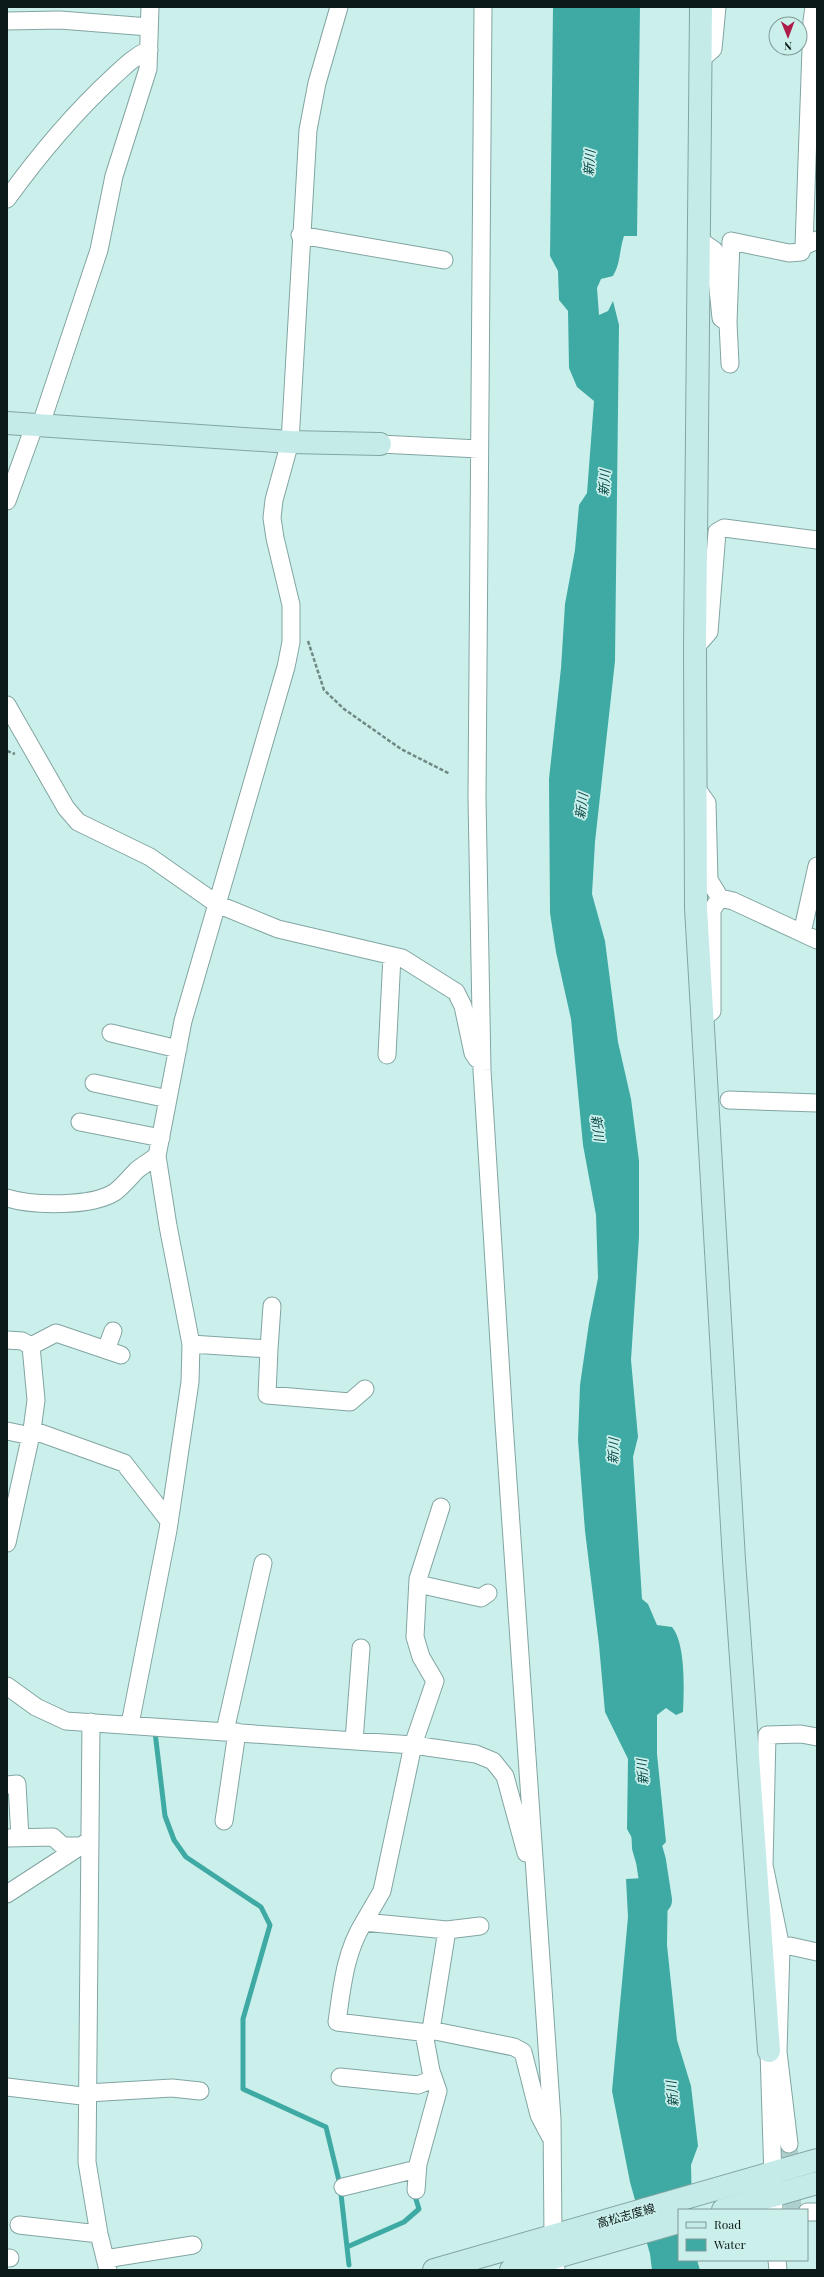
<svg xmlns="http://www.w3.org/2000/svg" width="824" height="2277" viewBox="0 0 824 2277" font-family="'Playfair Display','Noto Sans JP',serif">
	<rect width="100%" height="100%" fill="#cbf0ec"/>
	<path fill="#3faaa4" d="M553,7H640L637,236H624C619,251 621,262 613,276L601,279L597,288L599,315L608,311L613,301L619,325L615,661L595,842L592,894L605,941L618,1042L631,1099L639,1161V1237L631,1360L638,1437L633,1457L642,1599L648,1604L657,1625L672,1627C686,1644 684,1690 683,1712L676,1715L666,1708L657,1715V1754L666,1842L661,1847H637L627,1829L628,1759L605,1712L599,1645L585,1531L578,1440L580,1385L589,1323L598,1278L596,1215L583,1145L571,1019L556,952L550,913L549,779L561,668L565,604L575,550L579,505L587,493L594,401L577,387L569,368L568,311L559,300L558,271L550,256Z
		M644,1861H657L658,1877H668L667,1945L677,2040L691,2086L698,2146L691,2165L692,2210H679V2260H697L700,2270H652L650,2254L630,2182L612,2091L628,1917L626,1879L644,1878Z"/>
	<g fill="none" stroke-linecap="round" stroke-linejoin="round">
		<path stroke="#3faaa4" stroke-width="5" d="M155,1732L165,1816L174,1840L186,1857L261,1907L270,1925L243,2019V2089L326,2127L340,2185L349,2265
			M347,2247L404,2222L419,2209L414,2193"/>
		<path stroke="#3faaa4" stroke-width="30" d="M645,1806L647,1847L651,1861L657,1900"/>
		<path stroke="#aed0cc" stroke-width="17" stroke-dasharray="17 8" stroke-linecap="butt" d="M789,2144L793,2210"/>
		<g stroke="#82a5a2" stroke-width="19">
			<path id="street" d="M483,7L477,798L482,1070L504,1423L552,2119L553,2237L556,2270
				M7,21L60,20L149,27
				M699,61L713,49L717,7
				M7,199C38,156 73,114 113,77C124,67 134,56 149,50
				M300,235L444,260
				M698,239L714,250L721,318L728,323L731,241L789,253L801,252L804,246L817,240
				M804,246L812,21L814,7
				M728,323L730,364
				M41,424L99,250L114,176L148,69L150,7
				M380,444L479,449
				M7,501L35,424
				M695,648L709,632L717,532L724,528L817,540
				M7,705L66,808L78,822L150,857L217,904L278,929L402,958L456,992L463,1006L473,1053L477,1059
				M697,789L707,803L709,880L720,898
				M802,933L817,866
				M707,1015L712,1011V910L720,898L733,901L817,940
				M111,1033L178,1049
				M387,1055L392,956
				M94,1083L168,1099
				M729,1100L817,1103
				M80,1122L161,1138
				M7,1198C33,1206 92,1207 115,1192C123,1186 130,1177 137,1170C143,1165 150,1161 157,1156
				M7,1340L22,1341L31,1346L36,1400L32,1430L124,1463L169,1521
				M191,1344L269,1349L267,1395L350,1402L365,1389
				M31,1346L56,1333L121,1355
				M269,1349L272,1306
				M106,1350L113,1331
				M7,1431L31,1436
				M7,1543L32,1430
				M418,1584L481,1598L488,1593
				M7,1686L36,1707L66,1721L413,1745L476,1754L493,1761L505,1776L526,1853
				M91,1722L87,2162L99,2234L108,2270
				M130,1724L168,1530L190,1382L191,1344L168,1226L157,1156L183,1021L286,667L291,642V605L275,538L272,518L274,500L290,442L308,130L317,83L339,7
				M225,1731L263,1563
				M354,1741L361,1648
				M7,1785L17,1784L20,1838
				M224,1821L237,1732
				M7,1838L53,1837L63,1846H80
				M7,1894L90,1840
				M364,1922L382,1891L413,1745L435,1681L421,1657L415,1637L418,1579L441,1507
				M447,1930L480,1926
				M781,1948L790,1946L817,1952
				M428,2033L337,2022C342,1987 345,1952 364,1922L447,1930L431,2030
				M778,2052L781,1948L764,1865L767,1735L801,1734L817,1737
				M340,2077L418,2085L433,2079
				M7,2087L82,2096L87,2093L172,2088L200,2091
				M343,2187L417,2169
				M416,2190L418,2164L438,2091L431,2071L425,2039L430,2030L514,2047L523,2052L539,2115L550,2136
				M774,2210L769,2051L778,2052L789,2144
				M807,2212H817
				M19,2225L99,2234
				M7,2258H10
				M105,2259L193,2245
				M777,2260L778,2270"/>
		</g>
		<g stroke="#82a5a2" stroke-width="24">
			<path id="secondary" d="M701,7L695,648L696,908L734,1560L769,2051
				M7,423L290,442L380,444
				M723,2210L817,2183
				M434,2270L817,2160
				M511,2270L679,2222"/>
		</g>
		<path stroke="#6f8987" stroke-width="2.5" stroke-dasharray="4 2" stroke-linecap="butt" d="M308,641L324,690L344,709L401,749L450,774
			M7,751L15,754"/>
		<use href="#street" stroke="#fff" stroke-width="17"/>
		<use href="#secondary" stroke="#c5ebe9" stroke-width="22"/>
	</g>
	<g text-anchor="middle" stroke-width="3.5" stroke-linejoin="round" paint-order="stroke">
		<g font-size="12" fill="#0c1a19" stroke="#cbf0ec">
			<text transform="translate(626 2216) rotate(-16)" y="4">高松志度線</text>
		</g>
		<g font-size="13" font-style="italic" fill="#094a47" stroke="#cbf0ec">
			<text transform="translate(589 163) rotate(-86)" y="5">新川</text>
			<text transform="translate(604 483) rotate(-87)" y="5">新川</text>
			<text transform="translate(581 806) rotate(-82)" y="5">新川</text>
			<text transform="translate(598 1128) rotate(82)" y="5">新川</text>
			<text transform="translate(613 1451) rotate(-88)" y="5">新川</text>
			<text transform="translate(642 1772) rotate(-94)" y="5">新川</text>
			<text transform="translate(672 2094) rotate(-96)" y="5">新川</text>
		</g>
	</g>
	<rect width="824" height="2277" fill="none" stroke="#0c1a19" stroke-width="16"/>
	<rect x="678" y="2209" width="130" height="52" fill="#cbf0ec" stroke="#7f9a98"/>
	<rect x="686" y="2222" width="20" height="6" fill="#c5ebe9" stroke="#7f9a98"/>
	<text x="714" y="2229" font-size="12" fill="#0c1a19">Road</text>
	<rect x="686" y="2239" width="20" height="12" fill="#3faaa4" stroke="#7f9a98"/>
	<text x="714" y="2249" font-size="12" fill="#0c1a19">Water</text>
	<g transform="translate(788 36) rotate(179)"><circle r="19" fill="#cbf0ec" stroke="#7f9a98"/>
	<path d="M0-3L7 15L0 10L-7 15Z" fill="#ae1c4a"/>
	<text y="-6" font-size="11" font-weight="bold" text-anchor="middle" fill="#0c1a19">N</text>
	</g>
</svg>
